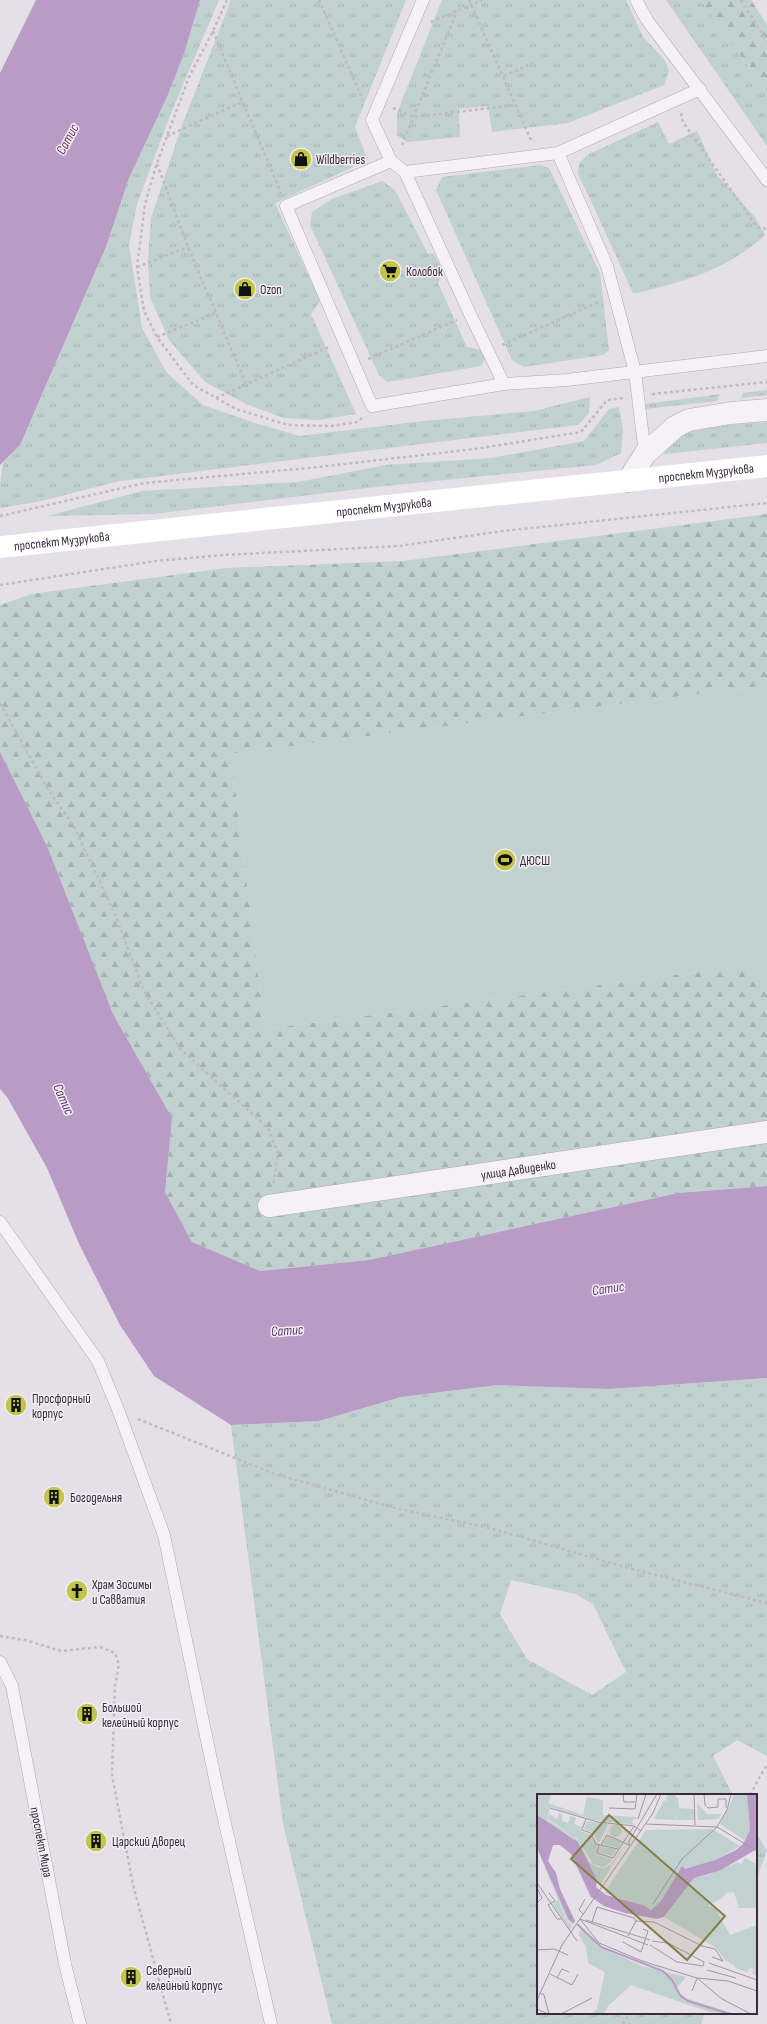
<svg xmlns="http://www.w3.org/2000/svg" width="767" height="2024" viewBox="0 0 767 2024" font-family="'Sofia Sans Condensed',sans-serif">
	<defs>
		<pattern id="grass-tufts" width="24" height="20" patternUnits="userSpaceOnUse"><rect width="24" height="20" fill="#c0d1cf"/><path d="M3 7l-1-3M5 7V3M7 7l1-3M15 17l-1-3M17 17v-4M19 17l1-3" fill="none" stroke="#a6b3b3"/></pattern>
		<pattern id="forest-firs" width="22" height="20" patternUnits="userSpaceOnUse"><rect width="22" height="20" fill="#c0d1cf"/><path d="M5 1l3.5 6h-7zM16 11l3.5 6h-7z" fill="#a6b3b3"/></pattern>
	</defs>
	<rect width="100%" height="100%" fill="#e5dfe7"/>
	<path fill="url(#grass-tufts)" fill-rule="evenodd" d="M200,0H219L171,113L137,204L129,245L142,328L167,373L203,405L255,423L300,436L424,421L534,411L590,397L589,413L578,425L120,481L37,502L0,508V484L3,463L20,445L106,248L129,178L167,97L184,54Z
		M231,0H406L355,127L366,156L351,168L275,203L320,301L311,314L356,414L319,420L284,418L246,404L205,382L169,340L150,297L148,258L151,218L181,128Z
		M442,0H626L643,37L664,59L669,71L664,85L568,123L492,132L488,106L459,109L460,137L407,142L397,135V113Z
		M666,0H701L767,93V146Z
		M658,122L669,144L697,131L717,175L754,216L765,235C733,264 698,278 656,288C648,290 642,293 633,293L578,173L579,164L587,155Z
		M541,165L549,168L600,273L609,350L603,355L524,367L512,360L436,190L442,177Z
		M382,181L395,190L428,254L433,253L443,271L438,283L467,347L483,350L485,359L481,366L387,382L379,375L310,225L312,212L332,199Z
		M767,390V395L741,398L743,393Z
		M720,394L717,401L645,409L646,404Z
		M619,407L623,430L621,453L596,465L376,487L153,514L47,516L142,491L298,482L386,465L491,458L584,441L609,409Z
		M767,422V443L665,454L664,449C671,443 678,436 687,433C712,425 741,424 767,422Z
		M767,1378V1756L737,1740L713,1756L733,1795H538V2013H705L701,2024H332L283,1824L231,1425L319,1421L401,1397L497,1385L608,1389ZM511,1580L575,1594L593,1604L626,1672L592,1695L527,1659L500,1614Z
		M756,1833L767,1851L756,1880Z"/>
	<path fill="url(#forest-firs)" d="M701,0H751L767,25V93Z
		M767,514V685L231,754L265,1029L744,966L767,994V1186L678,1193L369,1260L260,1271L192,1242L165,1192L172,1118L113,1014L47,846L0,752V605L31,594L226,568L403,561Z"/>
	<path fill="#c0d1cf" d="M767,685V994L744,966L265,1029L231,754Z"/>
	<path fill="#b89cc5" d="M36,0H200L184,54L167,97L129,178L106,247L20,445L0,465V73Z
		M0,752L47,846L113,1014L172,1118L165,1192L192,1242L260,1271L369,1260L678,1193L767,1186V1378L608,1389L497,1385L401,1397L319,1421L231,1425L154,1376L120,1325L80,1246L47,1168L7,1097L0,1089Z"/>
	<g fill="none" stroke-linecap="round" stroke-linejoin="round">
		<g stroke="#b1a8b4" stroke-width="13">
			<path id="lane" d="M423,0L372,120L391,161L405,172L470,314L504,384
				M636,0L647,20L767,180
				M558,153L700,89
				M391,161L286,206L372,406L504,384L567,380L767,356
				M405,172L558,153L607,266L635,372L645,454
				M0,1222L98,1361L119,1412L164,1535L218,1793L271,2024
				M0,1662L12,1686L65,1964L80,2024"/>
		</g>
		<g stroke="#b1a8b4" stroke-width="23">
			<g id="street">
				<path d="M628,481L645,454L675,427L689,420L731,413L767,410"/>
				<path id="s1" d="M269,1206L767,1132"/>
			</g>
		</g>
		<path stroke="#c0b9c2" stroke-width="2.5" stroke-dasharray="3 3" stroke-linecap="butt" d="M227,0L213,31L189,77L157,163L145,204L137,267L144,311L157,337L193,385L236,409L288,425L331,426L358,422L362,418
			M319,0L363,100
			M469,0L531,140
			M741,0L767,41
			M467,6L468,11
			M431,22L482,0
			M213,31L281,193
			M504,76L533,63
			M393,108L414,117L516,105
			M681,113L683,122L757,227L767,229
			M167,136L242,102
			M402,145L457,11
			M157,164L188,247L246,384
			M137,267L188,247
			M157,337L216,313
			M502,345L601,301
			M368,359L457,320
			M652,394L767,382
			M216,398L331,346
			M0,516L144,483L309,468L475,449L581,432L607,400L623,398
			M0,585L156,561L223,555L399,546L503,531L767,503
			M0,703L48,789L74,827L115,914L143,989L180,1049L268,1128L278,1153L273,1186
			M138,1419L275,1474L395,1508L489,1528L632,1569L767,1603
			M0,1636L29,1641L61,1651L100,1647L115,1653L119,1664L115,1686L112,1775L133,1885L171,2024
			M750,1795L767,1764
			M623,2024L630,2013"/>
		<use href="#lane" stroke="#f5f1f6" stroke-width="12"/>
		<use href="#street" stroke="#f5f1f6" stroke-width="22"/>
		<path stroke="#fff" stroke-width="22" id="s2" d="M0,547L767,466"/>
	</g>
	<defs>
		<g id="shop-disc" transform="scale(1.15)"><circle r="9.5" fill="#c3c54b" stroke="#f3eef5"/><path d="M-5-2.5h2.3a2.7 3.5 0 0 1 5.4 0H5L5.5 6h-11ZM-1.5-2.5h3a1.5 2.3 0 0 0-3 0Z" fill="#111"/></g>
		<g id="supermarket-disc" transform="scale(1.15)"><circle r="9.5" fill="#c3c54b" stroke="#f3eef5"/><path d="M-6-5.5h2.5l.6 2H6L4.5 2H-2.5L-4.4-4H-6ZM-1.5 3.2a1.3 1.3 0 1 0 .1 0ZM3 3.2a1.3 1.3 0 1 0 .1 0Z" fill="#111"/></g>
		<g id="stadium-disc" transform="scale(1.15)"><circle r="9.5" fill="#c3c54b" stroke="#f3eef5"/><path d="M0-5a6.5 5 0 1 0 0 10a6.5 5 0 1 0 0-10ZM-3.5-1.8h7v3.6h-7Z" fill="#111"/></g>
		<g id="building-disc" transform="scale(1.15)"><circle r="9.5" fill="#c3c54b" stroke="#f3eef5"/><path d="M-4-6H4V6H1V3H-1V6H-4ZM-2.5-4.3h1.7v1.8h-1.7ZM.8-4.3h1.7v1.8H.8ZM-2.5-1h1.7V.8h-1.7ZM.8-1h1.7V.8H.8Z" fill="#111"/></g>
		<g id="church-disc" transform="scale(1.15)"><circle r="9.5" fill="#c3c54b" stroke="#f3eef5"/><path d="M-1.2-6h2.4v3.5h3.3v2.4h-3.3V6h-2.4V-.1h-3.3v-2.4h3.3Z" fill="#111"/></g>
	</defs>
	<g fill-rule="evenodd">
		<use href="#shop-disc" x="301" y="159"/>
		<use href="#supermarket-disc" x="390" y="271"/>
		<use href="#shop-disc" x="245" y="289"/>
		<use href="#stadium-disc" x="505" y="860"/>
		<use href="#building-disc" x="16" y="1405"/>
		<use href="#building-disc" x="54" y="1497"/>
		<use href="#church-disc" x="77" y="1591"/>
		<use href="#building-disc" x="87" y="1714"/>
		<use href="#building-disc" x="96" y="1841"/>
		<use href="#building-disc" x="131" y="1977"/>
	</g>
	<g text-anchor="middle" stroke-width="3" stroke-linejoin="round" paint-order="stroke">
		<g font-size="13" fill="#39293d" stroke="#f3eef5" text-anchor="start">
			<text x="316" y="164">Wildberries</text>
			<text x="406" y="276">Колобок</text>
			<text x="260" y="294">Ozon</text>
			<text x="520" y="865">ДЮСШ</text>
			<text x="32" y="1403">Просфорный<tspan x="32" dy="15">корпус</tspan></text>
			<text x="70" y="1502">Богодельня</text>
			<text x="92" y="1589">Храм Зосимы<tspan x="92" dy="15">и Савватия</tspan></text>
			<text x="102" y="1712">Большой<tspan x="102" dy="15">келейный корпус</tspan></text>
			<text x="112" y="1846">Царский Дворец</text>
			<text x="146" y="1975">Северный<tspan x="146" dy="15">келейный корпус</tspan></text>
		</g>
		<g font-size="13" fill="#39293d" stroke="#f3eef5">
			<text dy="5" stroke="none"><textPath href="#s2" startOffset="710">проспект Музрукова</textPath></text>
			<text dy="5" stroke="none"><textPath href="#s2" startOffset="386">проспект Музрукова</textPath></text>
			<text dy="5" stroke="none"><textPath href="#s2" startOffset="62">проспект Музрукова</textPath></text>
			<text dy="5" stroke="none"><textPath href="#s1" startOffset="252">улица Давиденко</textPath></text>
			<text transform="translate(42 1842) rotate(79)" y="5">проспект Мира</text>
		</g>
		<g font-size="14" font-style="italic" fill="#5f356e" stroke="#f3eef5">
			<text transform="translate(67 139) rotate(-62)" y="5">Сатис</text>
			<text transform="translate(64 1099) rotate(66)" y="5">Сатис</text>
			<text transform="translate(608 1288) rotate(-8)" y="5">Сатис</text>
			<text transform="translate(287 1330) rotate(-4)" y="5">Сатис</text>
		</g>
	</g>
	<g transform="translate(537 1794)">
		<rect width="220" height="220" fill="#e5dfe7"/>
		<path d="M195,7L187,31L205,40L209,43L207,46L183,30ZM11,9L46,21L92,27L99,31L58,26L13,13L10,26L37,42L42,48L52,68L60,73L67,74L74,70L87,52L63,91L37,44L6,26ZM22,19L25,20V27L31,29L34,22L39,24L37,30L44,33L47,26L44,37L53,40L61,52L59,60L75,65L74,68L66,73L56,70L40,44L11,25L12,20L20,25ZM50,27L71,30L62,49L55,38L47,35ZM73 37a6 6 0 1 1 12 0a6 6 0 1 1-12 0ZM70,42L84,48L81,54L66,50ZM63,52L78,55L79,56L75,62L61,58ZM0,54L8,69L31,123L37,129L36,131L29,124ZM208,64L220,70V114H202L197,98L189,99L185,104L170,112L178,114L193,141L220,131V182L215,180L217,175L213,174L210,178L198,174V172L188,166L178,153L127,123L157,84L172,81L201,68L204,71ZM21,106L28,124L35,132L33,136L16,110Z" fill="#c0d1cf"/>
		<path d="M0,0H14L6,26L0,21ZM137,0L141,5L142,14L157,15V26H140L129,6L130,1ZM197,0H210L213,36L210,44L187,31ZM50,3L66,6V21L99,23L100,26L97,25L95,28L63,25L46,21ZM127,6L132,10L139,26L117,25ZM160,9L170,20H185L180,25L161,26ZM175,35L203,52L178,66L148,76L145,72L120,114L110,115L106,111L67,99L109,36ZM46,135L61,152L105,172L149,183L139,195L148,204L198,220L173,218L94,191L71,212L67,220H54L60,215L68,178L51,169L49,153L42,141V138Z" fill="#c0d1cf"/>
		<path d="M124,37L145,51L132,71H126L106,101L88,90Z" fill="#c0d1cf"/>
		<path d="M210,0H220V55L182,77L157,84L127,123L120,125L88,119L67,112L54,103L34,60L23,51H16L11,67L19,79L23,95L38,127L37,129L32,126L0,54V21L41,48L60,86L59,93L69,101L106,111L114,116L124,107L145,72L148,75L178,66L199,56L206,50L213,36Z" fill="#b89cc5"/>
		<path fill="none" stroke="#b89cc5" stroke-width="2" d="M40,130L64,153L126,177L135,186L143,201L151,207L193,220"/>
		<path fill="none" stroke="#a096a3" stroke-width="1" d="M86,0L87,8H98M157,0L158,31M167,0L168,11L171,14L181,13V5H189V14M13,14L61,28L97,32L104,37M72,14L98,15L100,0M49,25L45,36L54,39L59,50L81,55M101,25L109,0M109,30L180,33L220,57M62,51L60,59L76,64L97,32M64,51L70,41L92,51M92,52V47L120,0M0,89L40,147M0,94L5,104L0,109M12,99L18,107L11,111L20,125H24M116,110L145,65L180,33L190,16L194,0M46,120L42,116L48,105M43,125L62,149L105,167L160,184L191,187L220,197M43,125L111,151M49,126L113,146M55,128L60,113L97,124L99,127M91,142L99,127L117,128L165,152L178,155L186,167L175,163M86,148L104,158L111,137L106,135M113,151L140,168L166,172L167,168L131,149L115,147M0,156L17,155L31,161M172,169L220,186M170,176L199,184M13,180L35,191L41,180M20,184L25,175L32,178M160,184L185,205L214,220M155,197L160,184M3,199L7,201L12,220M0,206L25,151L116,19L124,0M0,215L11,220M24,220L55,204"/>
		<path fill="#857f45" fill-opacity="0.15" stroke="#857f45" stroke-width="2" d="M72,21L188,122L150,166L34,65Z"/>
		<rect width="220" height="220" fill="none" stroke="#39293d" stroke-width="2"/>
	</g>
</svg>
